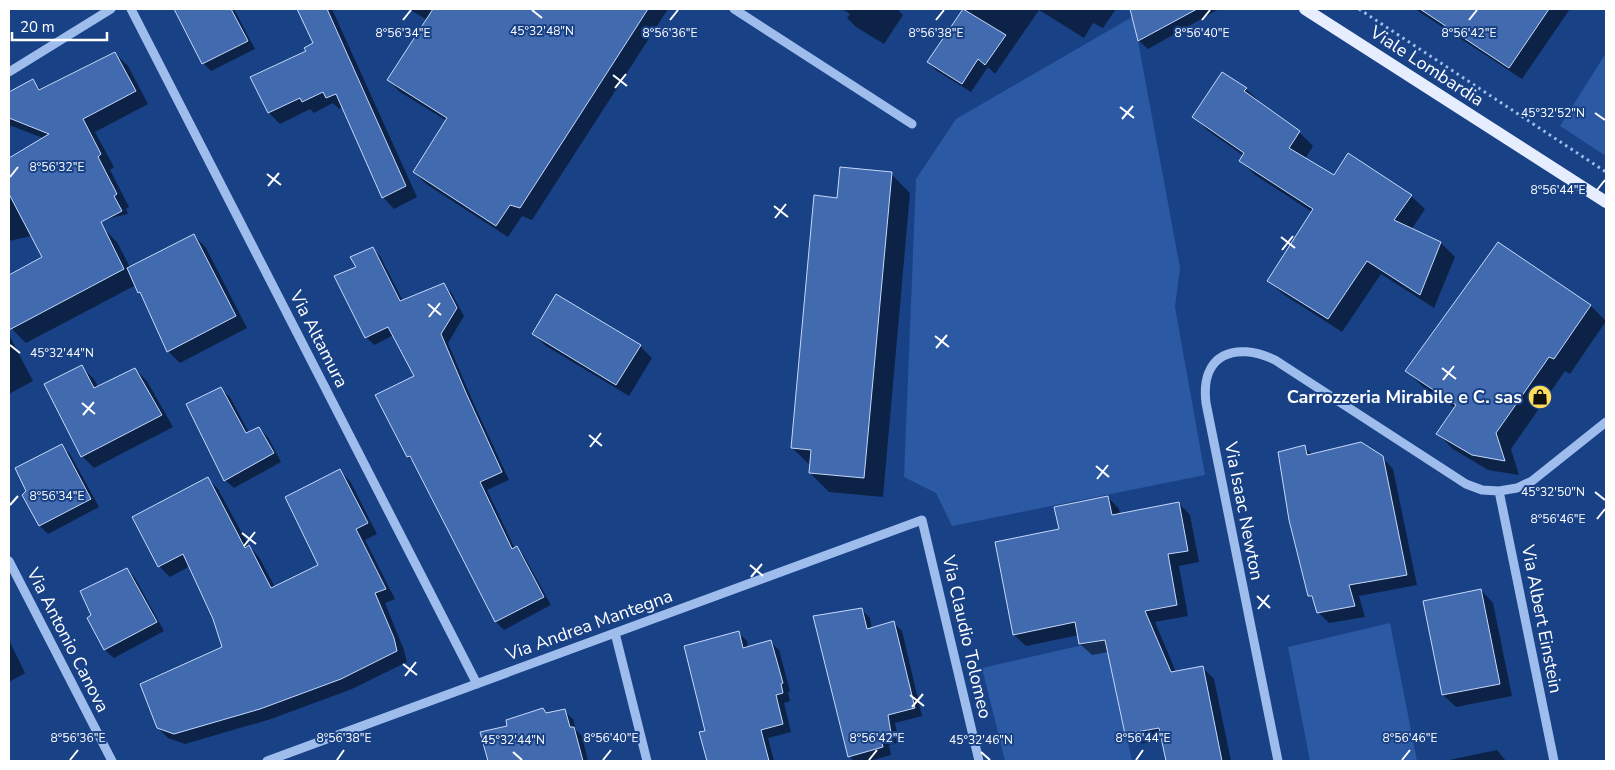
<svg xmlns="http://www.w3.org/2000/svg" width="1615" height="770" viewBox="0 0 1615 770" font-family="'Nunito Sans',sans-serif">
	<rect width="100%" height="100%" fill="#194186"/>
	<path fill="#2c59a4" d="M1132,17L1138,41L1180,268L1175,307L1205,475L952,526L936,493L904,477L916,179L956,119Z
		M1606,53V156L1560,126Z
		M1390,623L1417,761H1310L1288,647Z
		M1105,640L1132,761H1005L982,668Z"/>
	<path fill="#0007" d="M179,9H234L255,49L211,71L203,63L176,10Z
		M298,9H332L417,197L394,209L383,197L343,107L339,109L333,103L314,113L310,109L280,124L269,113L307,52L314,43Z
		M409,9H668L532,220L522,216L508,237L426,184L414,172L447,121L400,92L388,80L427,20Z
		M842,9H900L899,11L903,15L884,44L856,27L847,18L850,14Z
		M964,9H1116L1103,28L1093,23L1084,38L1039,10L995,74L988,67L971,92L937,71L928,62Z
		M1150,9H1219L1148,49L1139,41L1134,17Z
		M1415,9H1570L1522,79Z
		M115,53L128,66L148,104L95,132L114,167L110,170L129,207L126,209L128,214L9,241V159L43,138L9,125V94L32,80L42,90Z
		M1246,89L1260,102L1299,132L1313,146L1305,159L1335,177L1411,196L1425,209L1411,230L1441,243L1455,257L1434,308L1381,274L1342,332L1283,294L1269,281L1312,212L1255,175L1241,161L1244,156L1207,130L1193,116Z
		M891,174L910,193L883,497L829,492L810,473L811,466L792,448L838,199Z
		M102,227L117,242L130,267L194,235L206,248L247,328L180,363L168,351L143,296L136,285L26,343L11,328L9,321L69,265Z
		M1498,244L1591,306L1606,321L1570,374L1565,371L1511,449L1519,475L1488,470L1453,449L1438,434L1455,408L1422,386L1407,371Z
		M372,248L380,256L403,301L443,284L451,292L464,316L448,343L473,402L509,480L487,490L515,549L517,548L524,556L551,605L504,630L496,622L416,464L408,457L416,376L394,335L374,345L366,337L336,277L357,268Z
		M533,334L640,346L652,358L629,396L546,346Z
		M9,335L33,381L9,394Z
		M82,367L94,379L98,387L135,369L147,381L173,427L94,468L82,456Z
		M221,389L230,397L249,433L259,429L268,437L281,462L234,488L225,480Z
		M62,446L70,454L99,507L48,534L40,526Z
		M1304,447L1313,455L1382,457L1393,469L1417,585L1359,596L1365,617L1329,623L1318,612L1315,601L1309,595Z
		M339,471L350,481L377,534L365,540L395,599L385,603L404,650L407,662L352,689L271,719L185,744L168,738L158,728L223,648L214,618L190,566L170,577L159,566L134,517L208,479L218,489L249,546L259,557L275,587L319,566Z
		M1108,497L1119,509L1120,515L1179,503L1190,515L1199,562L1179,566L1188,616L1155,622L1176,672L1202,667L1214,679L1231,761H1167L1163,740L1138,744L1127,733L1109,652L1092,655L1080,644L1079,635L1026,646L1014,635L1061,530Z
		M127,569L135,578L164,631L114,658L105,650L89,619Z
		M1481,590L1493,603L1512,696L1456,707L1443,695Z
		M861,609L870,618L872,629L894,623L902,631L922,716L895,723L899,742L889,745L891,755L870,761H854L849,756Z
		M739,633L747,641L748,648L770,641L779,650L790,691L788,692L790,701L784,703L791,732L768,738L774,761H708L700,733L706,732Z
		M9,640L25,673L9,682Z
		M543,710L547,714L564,711L573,719L576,730L582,736L588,761H489L481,733L509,727Z
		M1497,750L1506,761H1444Z"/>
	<path fill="#426aaf" stroke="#c5d9f9" d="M174,9H231L248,41L202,64Z
		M297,9H327L406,186L382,198L336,94L326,98L323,92L302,102L300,98L268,113L250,77L306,51L304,48L313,43Z
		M433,9H648L520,208L510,205L496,226L413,172L447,118L387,80Z
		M963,9L1006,35L985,65L978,59L962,84L927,62Z
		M1130,9H1197L1138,41Z
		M1420,9H1549L1509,68Z
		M115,52L136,91L83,119L101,154L98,157L117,194L114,196L122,211L101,222L124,269L9,330V275L42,257L9,194V158L49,134L9,118V92L33,79L39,90Z
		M1222,72L1247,88L1244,91L1300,131L1289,148L1334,175L1348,153L1412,195L1394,220L1441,242L1420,295L1367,261L1328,319L1267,281L1313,209L1239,161L1244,153L1192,117Z
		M840,167L892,172L864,478L809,473L811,450L791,448L814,195L837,198Z
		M194,234L236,316L167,352L140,292L138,293L127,268Z
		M1498,242L1591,305L1554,359L1549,357L1496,433L1505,461L1472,455L1436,434L1456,405L1405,371Z
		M373,247L400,301L444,283L457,308L441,334L466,393L502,472L480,482L512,549L517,546L544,597L495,622L410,456L407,457L375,395L414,376L388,327L365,338L334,276L356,267L350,257Z
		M556,294L641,345L616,385L532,334Z
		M82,365L94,388L135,368L162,415L81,457L44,384Z
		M221,387L246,433L259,427L274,453L224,481L186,404Z
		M1361,442L1383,456L1407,575L1349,585L1355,606L1317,613L1312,596H1308L1289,520L1278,452L1305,445L1307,455Z
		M62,444L91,499L39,526L22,495L26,491L15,468Z
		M340,469L368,523L356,529L386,589L375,593L394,638L397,651L341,679L260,709L174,734L157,728L140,684L222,647L213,619L183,554L158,567L132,517L208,477L245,548L249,545L271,588L318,565L285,497Z
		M1108,496L1112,515L1179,502L1188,551L1168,554L1177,605L1145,611L1171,672L1203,666L1222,761H1166L1159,728L1125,734L1105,640L1079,644L1075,622L1013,635L995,542L1059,529L1054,507Z
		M127,568L157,622L104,650L87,618L91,615L80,591Z
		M1481,589L1500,684L1442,695L1423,601Z
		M862,608L867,629L894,621L915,708L888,715L891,733L881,737L883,747L848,757L813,616Z
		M739,631L743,648L771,640L783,683L781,684L783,693L776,695L783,724L761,730L769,761H707L699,732L705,731L684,646Z
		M543,708L546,713L565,709L570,727H574L583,761H488L480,732L507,726L506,720Z"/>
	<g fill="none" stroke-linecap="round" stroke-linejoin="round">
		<path stroke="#9fbdec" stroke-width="3" stroke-dasharray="2.5 4" stroke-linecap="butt" d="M1359,9L1606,172"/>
		<path stroke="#9fbdec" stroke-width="9" d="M131,9L477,684
			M734,9L912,124
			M9,72L111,9
			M9,561L112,761
			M615,633L647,761
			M267,761L922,520L979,761
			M1278,761L1206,403C1200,354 1235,341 1275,360L1466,484L1482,490L1499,491
			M1554,761L1499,491L1517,488L1532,481L1606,422"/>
		<path stroke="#e5edff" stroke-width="12" d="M1305,9L1606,202"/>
	</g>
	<path fill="none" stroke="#fff" stroke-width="2" d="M532,10L542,18M403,20L411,10M670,20L678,10M936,20L944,10M1202,20L1210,10M1469,20L1477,10M613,75L627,86M615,88L626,74M1120,107L1134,118M1595,113L1605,120M1122,119L1133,106M267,174L281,185M10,177L18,167M268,186L279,173M1597,190L1605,180M774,206L788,217M775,218L786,204M1281,237L1295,248M1282,250L1293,236M428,304L441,315M429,317L440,303M935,336L949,347M10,345L20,353M936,348L947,335M1442,368L1456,379M1443,380L1454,366M82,403L95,414M83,415L94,402M589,435L602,446M590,447L601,433M1096,466L1109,477M1097,479L1108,465M1595,492L1605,500M10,505L18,496M1597,519L1605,509M242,533L256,544M244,546L255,532M750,565L763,576M751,577L762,564M1257,596L1270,608M1258,609L1269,595M403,664L417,675M405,676L416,662M910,695L924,706M912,707L923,694M513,752L522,760M981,752L990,760M70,760L78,750M337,760L344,750M603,760L611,750M869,760L877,750M1136,760L1143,750M1402,760L1410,750"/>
	<defs>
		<g id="shop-disc" transform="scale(1.25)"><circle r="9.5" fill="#ffdc5b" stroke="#194186"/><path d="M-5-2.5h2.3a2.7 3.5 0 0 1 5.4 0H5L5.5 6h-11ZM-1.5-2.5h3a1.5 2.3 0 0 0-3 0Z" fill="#111"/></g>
	</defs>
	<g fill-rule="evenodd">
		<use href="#shop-disc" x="1540" y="397"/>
	</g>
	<g text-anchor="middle" stroke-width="4" stroke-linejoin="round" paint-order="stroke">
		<g font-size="18" fill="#fff" stroke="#194186">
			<text transform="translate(1427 66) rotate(33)" y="6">Viale Lombardia</text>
			<text transform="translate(319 339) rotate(63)" y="6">Via Altamura</text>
			<text transform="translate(1244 511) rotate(79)" y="6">Via Isaac Newton</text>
			<text transform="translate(1542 619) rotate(79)" y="6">Via Albert Einstein</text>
			<text transform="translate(589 625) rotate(-20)" y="6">Via Andrea Mantegna</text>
			<text transform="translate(967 637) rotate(77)" y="6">Via Claudio Tolomeo</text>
			<text transform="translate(68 640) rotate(63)" y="6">Via Antonio Canova</text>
		</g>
		<g font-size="18" font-weight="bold" fill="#fff" stroke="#194186" text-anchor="end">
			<text x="1522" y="403">Carrozzeria Mirabile e C. sas</text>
		</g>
	</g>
	<g font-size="12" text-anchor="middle" fill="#fff" stroke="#194186" stroke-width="4" stroke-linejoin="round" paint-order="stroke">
		<text x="542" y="35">45°32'48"N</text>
		<text x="670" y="37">8°56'36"E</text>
		<text x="936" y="37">8°56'38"E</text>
		<text x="1202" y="37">8°56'40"E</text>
		<text x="1469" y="37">8°56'42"E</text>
		<text x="403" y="37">8°56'34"E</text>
		<text x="1553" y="117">45°32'52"N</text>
		<text x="57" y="171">8°56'32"E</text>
		<text x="1558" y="194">8°56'44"E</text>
		<text x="62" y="357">45°32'44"N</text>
		<text x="1553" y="496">45°32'50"N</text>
		<text x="57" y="500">8°56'34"E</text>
		<text x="1558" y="523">8°56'46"E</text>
		<text x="78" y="742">8°56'36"E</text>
		<text x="344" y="742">8°56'38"E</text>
		<text x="611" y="742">8°56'40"E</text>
		<text x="877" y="742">8°56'42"E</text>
		<text x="1143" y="742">8°56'44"E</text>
		<text x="1410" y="742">8°56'46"E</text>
		<text x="513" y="744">45°32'44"N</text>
		<text x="981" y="744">45°32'46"N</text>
	</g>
	<rect width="1615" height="770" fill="none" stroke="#ffffff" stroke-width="20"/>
	<path d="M12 32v8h95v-8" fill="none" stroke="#ffffff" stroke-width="2.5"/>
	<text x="20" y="32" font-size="15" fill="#ffffff" stroke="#194186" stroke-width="4" paint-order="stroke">20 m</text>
</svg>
